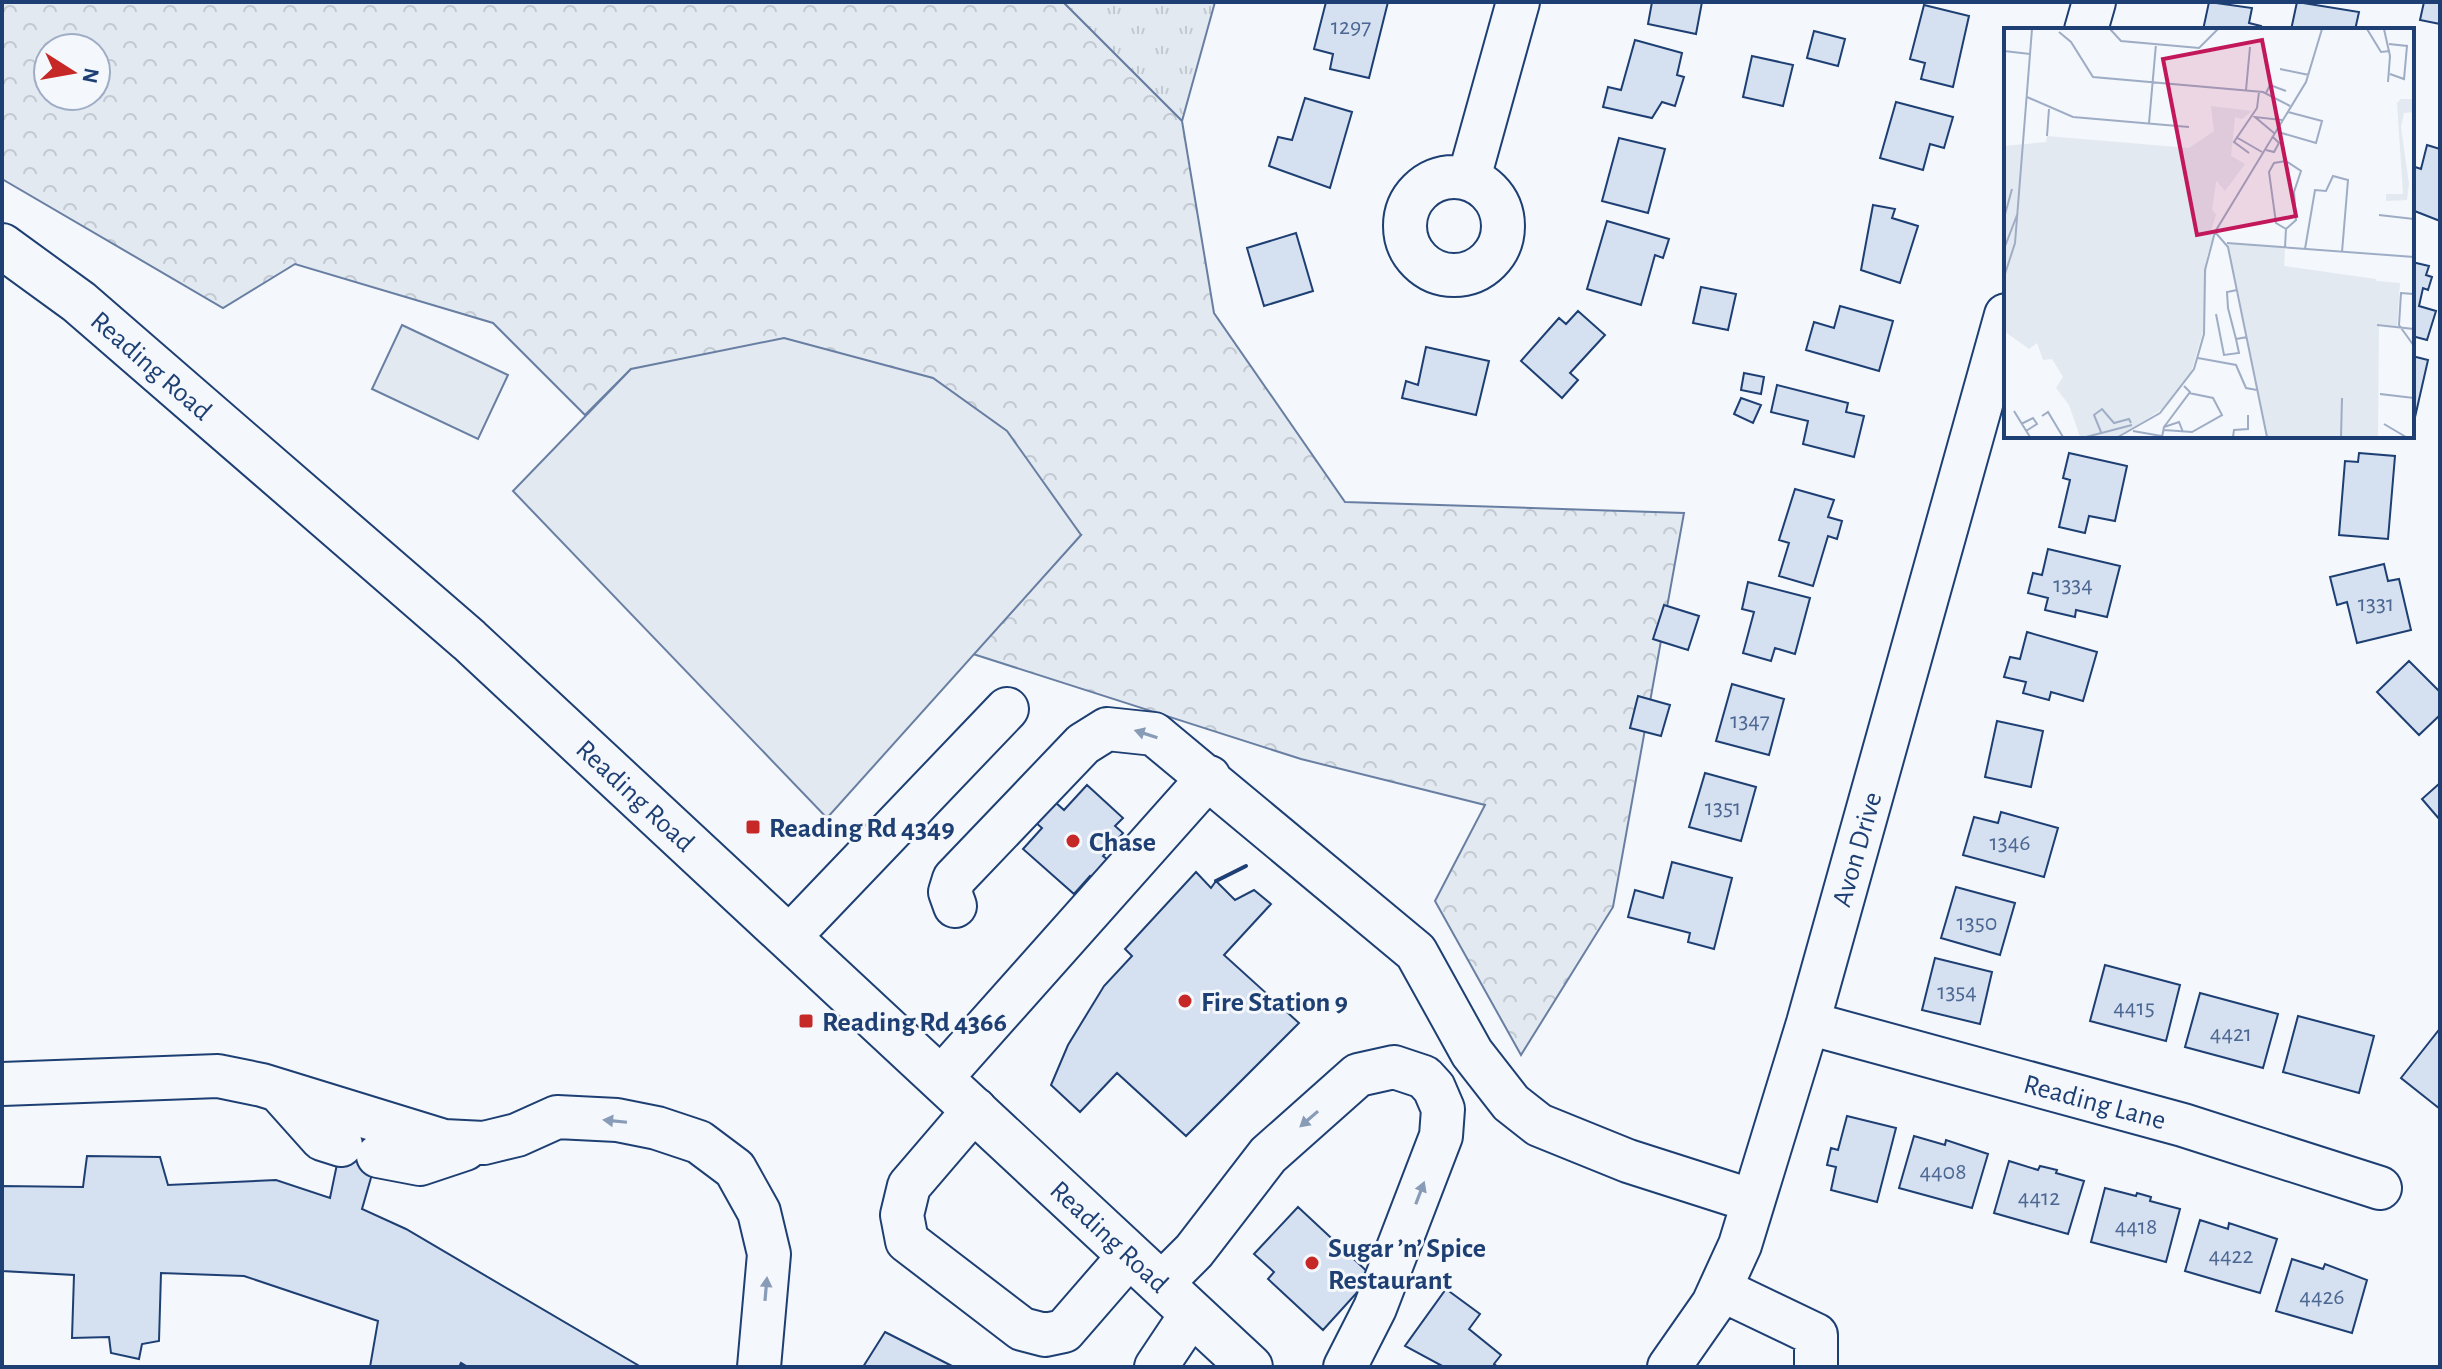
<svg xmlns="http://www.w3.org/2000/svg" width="2442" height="1369" viewBox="0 0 2442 1369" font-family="'Alegreya Sans',sans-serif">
	<defs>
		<pattern id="grass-tufts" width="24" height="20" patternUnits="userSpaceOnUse" patternTransform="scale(2)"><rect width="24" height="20" fill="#e3e9f0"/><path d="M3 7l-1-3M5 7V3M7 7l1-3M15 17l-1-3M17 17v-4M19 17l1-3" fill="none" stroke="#c2c9d1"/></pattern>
		<pattern id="forest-crowns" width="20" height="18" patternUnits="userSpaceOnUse" patternTransform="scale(2)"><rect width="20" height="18" fill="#e3e9f0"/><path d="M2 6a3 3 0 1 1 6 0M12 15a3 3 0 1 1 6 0" fill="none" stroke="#c2c9d1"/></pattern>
	</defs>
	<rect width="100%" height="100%" fill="#f4f7fb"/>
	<path fill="url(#grass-tufts)" stroke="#687fa3" stroke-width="2" d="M1063,2H1215L1182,121Z"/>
	<path fill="url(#forest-crowns)" stroke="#687fa3" stroke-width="2" fill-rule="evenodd" d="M2,2H1063L1182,121L1214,313L1345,502L1684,513L1613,907L1521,1055L1435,901L1485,805L1301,759L973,654L1081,535L631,369L585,415L493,323L295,264L223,308L2,179ZM48,48H96V96H48Z"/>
	<path fill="#e3e9f0" stroke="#687fa3" stroke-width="2" d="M402,325L508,375L478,439L372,389Z
		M784,338L933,378L1007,431L1081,535L827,818L513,491L631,369Z"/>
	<path fill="#d5e0f0" stroke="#1d3f73" stroke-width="2" d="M1326,2H1388L1369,78L1330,69L1333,54L1314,49Z
		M1652,2H1702L1696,34L1648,24Z
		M2209,2L2252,8L2249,23L2261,26L2260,30H2203Z
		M2297,2L2359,12L2355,30H2291Z
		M2424,2H2440V24L2420,20Z
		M1924,5L1969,16L1953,87L1921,79L1925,63L1910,59Z
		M1814,31L1845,39L1838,66L1807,58Z
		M1635,40L1682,53L1677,75L1684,77L1675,106L1662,102L1652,118L1603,107L1608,87L1621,90Z
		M1752,56L1793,65L1783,106L1743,97Z
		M1305,98L1352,112L1330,188L1269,166L1278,137L1292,140Z
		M1896,102L1953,117L1944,148L1930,144L1923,170L1880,158Z
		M1619,138L1665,149L1648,213L1602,201Z
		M2427,145L2440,149V221L2412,210V166L2421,169Z
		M1873,205L1895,209L1892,218L1918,226L1900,283L1861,270Z
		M1607,221L1669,239L1663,258L1655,255L1641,305L1587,289Z
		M1296,233L1313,291L1264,306L1247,248Z
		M2412,262L2429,266L2426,275L2432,277L2428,290L2423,288L2419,306L2436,311L2427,340L2412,336Z
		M1701,287L1736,294L1728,330L1693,323Z
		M1840,306L1893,321L1879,371L1806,350L1814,322L1834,328Z
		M1578,311L1605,335L1570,373L1578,380L1562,398L1521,361L1559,318L1566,324Z
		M1426,347L1489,361L1476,415L1402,398L1406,381L1418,385Z
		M2412,356L2428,360L2413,426H2412Z
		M1744,373L1764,377L1761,394L1741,390Z
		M1777,385L1848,403L1846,412L1864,416L1854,457L1803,444L1808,421L1771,412Z
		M1741,398L1761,405L1753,423L1734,414Z
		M2069,453L2127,466L2115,521L2089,516L2085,533L2059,527L2070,480L2063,478Z
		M2359,453L2395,456L2388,539L2339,535L2345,461L2358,462Z
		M1795,489L1834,500L1828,517L1842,521L1837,539L1828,536L1813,586L1779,576L1789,543L1779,540Z
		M2048,549L2120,566L2107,617L2076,610L2075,617L2045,610L2048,598L2028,593L2033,573L2042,575Z
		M2384,564L2388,581L2399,579L2411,630L2357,643L2347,602L2337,605L2330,577Z
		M1748,582L1810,598L1795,654L1775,648L1771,661L1743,653L1754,612L1742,609Z
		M1664,605L1699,616L1688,650L1653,639Z
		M2027,632L2097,652L2083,701L2051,692L2049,700L2023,693L2026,682L2004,677L2010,657L2020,659Z
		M2409,661L2440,692V715L2419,735L2377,692Z
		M1732,684L1784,699L1769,755L1716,741Z
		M1638,696L1670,705L1661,736L1630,728Z
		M1997,721L2043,731L2031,787L1985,777Z
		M1705,773L1756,787L1741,841L1689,827Z
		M2440,783V820L2422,799Z
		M1087,785L1123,818L1115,826L1123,833L1103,856L1116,866L1099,885L1090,876L1074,894L1023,849L1042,828L1027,815L1046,794L1064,810Z
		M2001,812L2058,828L2044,877L1963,855L1974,817L1998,823Z
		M1672,862L1732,878L1714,949L1688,942L1690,933L1628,917L1635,890L1663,898Z
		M1196,872L1211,888L1216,881L1235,900L1254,890L1271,904L1224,955L1299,1023L1186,1136L1117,1073L1080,1112L1051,1085L1068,1045L1104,986L1132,956L1125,949Z
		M1956,887L2015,903L2000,955L1941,938Z
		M1935,958L1992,972L1980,1024L1922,1010Z
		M2105,965L2180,985L2166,1041L2090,1021Z
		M2200,993L2278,1014L2263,1068L2185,1047Z
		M2298,1016L2374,1036L2359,1093L2283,1072Z
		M2438,1031L2440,1033V1109L2401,1078Z
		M1847,1116L1896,1128L1877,1202L1831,1190L1836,1167L1827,1165L1831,1148L1838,1150Z
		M1914,1136L1945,1145L1946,1140L1988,1154L1972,1208L1899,1188Z
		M342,1140L379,1150L362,1209L406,1229L641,1367H468L461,1363L459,1367H370L378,1321L244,1276L161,1273L159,1341L142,1344L139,1359L111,1353L109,1337L72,1338L74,1275L2,1271V1186L83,1187L87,1156L160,1157L168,1185L276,1180L330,1198Z
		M2009,1161L2038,1170L2040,1166L2057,1170L2056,1173L2084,1181L2068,1234L1994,1213Z
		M2105,1188L2136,1196L2137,1193L2151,1197L2150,1201L2180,1209L2166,1262L2091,1242Z
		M1298,1207L1372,1276L1323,1330L1268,1279L1274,1272L1254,1254Z
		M2200,1220L2228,1229L2229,1223L2277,1239L2260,1293L2185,1271Z
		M2292,1259L2323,1269L2325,1264L2367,1280L2352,1333L2276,1311Z
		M1446,1289L1480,1314L1469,1329L1501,1355L1494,1364L1498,1367H1444L1405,1346Z
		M885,1332L954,1367H863Z"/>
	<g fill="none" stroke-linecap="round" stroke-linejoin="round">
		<g stroke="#1d3f73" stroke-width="46">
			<path id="minor" d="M2086,30L2094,2
				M1405 226a49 49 0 1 1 98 0a49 49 0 1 1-98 0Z
				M1469,178L1518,2
				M955,906L950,892L954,879L1083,744L1107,729L1154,734L1416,952L1472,1053L1511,1103L1539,1125L1628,1161L1753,1201
				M789,937L1007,709
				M1808,1023L2183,1125L2380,1188
				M941,1078L1209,777
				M2,1084L218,1076L262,1085L444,1141L484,1143L517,1135L557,1117L617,1120L657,1128L699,1142L735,1169L759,1212L769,1254L759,1367
				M280,1092L322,1139L341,1145
				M975,1109L909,1186L902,1215L907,1241L1022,1329L1045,1335L1064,1331L1130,1255
				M378,1156L420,1164L465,1149
				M1161,1284L1194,1251L1268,1155L1358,1075L1394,1067L1424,1077L1434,1088L1443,1109L1441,1136L1375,1308L1345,1367
				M1720,1289L1816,1335V1367
				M1156,1367L1192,1313
				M1669,1367L1713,1304L1740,1245L1808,1023L2006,315"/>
		</g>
		<g stroke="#1d3f73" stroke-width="48">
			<path id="major" d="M2,246L79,302L469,640L1250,1367"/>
		</g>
		<use href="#minor" stroke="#f4f7fb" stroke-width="42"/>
		<use href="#major" stroke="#f4f7fb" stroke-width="44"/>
		<path stroke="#1d3f73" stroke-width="4" d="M1216,881L1246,866"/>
	</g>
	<defs><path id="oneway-solid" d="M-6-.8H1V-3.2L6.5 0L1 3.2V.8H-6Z" transform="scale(2)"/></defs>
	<g fill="#889bb7">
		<use href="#oneway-solid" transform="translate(1146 734) rotate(-162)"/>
		<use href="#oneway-solid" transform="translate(1309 1119) rotate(139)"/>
		<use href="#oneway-solid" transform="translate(615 1121) rotate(-174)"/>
		<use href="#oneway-solid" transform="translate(1420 1193) rotate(-69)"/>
		<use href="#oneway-solid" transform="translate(766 1289) rotate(-85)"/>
	</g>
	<g fill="#c62828" stroke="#f4f7fb" stroke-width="3">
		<rect x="745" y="819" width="16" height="16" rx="4"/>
		<circle cx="1073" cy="841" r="8"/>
		<circle cx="1185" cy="1001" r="8"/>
		<rect x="798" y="1013" width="16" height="16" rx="4"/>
		<circle cx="1312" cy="1263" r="8"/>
	</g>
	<g text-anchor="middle" stroke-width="6" stroke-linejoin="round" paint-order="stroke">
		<g font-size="24" fill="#4b6792">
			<text x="1351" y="34">1297</text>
			<text x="2073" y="592">1334</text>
			<text x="2376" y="611">1331</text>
			<text x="1750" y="728">1347</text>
			<text x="1723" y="815">1351</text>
			<text x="2010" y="850">1346</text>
			<text x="1977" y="930">1350</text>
			<text x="1957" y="999">1354</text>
			<text x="2134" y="1015">4415</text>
			<text x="2231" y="1041">4421</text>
			<text x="1943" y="1179">4408</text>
			<text x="2039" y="1205">4412</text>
			<text x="2136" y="1234">4418</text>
			<text x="2231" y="1263">4422</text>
			<text x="2322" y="1304">4426</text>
		</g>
		<g font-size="28" fill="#1d3f73" stroke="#f4f7fb">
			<text transform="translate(152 365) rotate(41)" y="10">Reading Road</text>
			<text transform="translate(636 795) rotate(43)" y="10">Reading Road</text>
			<text transform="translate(1856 849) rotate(-74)" y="10">Avon Drive</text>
			<text transform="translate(2095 1101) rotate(15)" y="10">Reading Lane</text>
			<text transform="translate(1110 1236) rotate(43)" y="10">Reading Road</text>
		</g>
		<g font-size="28" font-weight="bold" fill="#1d3f73" stroke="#f4f7fb" text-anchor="start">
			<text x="769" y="837">Reading Rd 4349</text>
			<text x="1089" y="851">Chase</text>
			<text x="1201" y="1011">Fire Station 9</text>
			<text x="822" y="1031">Reading Rd 4366</text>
			<text x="1328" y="1257">Sugar ’n’ Spice<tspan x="1328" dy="32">Restaurant</tspan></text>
		</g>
	</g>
	<g transform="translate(2004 28)">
		<rect width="410" height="410" fill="#f4f7fb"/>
		<path d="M43,108L185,120L175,136L193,166L195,203L211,204L203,228L201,297L186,348L164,377L115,409H76L65,377L52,360L59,349L48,331L39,332L33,315L25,321L0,303V118L42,114ZM223,215L281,219L280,244L396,255L393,298H375L374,409H263Z" fill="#e3e9f0"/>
		<path d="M397,71H410V84L400,85L397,99L405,156L403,172L382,173V166H399L393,75ZM207,78L248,83L238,91L231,89L227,128L217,122L208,182L212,187L195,240L193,300L182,266L187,228L194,217L190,214L183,228L174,223L182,199L184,163L175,136L185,120L210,103ZM233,219L241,229L253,319L260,334L274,325L275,301L284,287L280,315L287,321L273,359L284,409H267ZM17,225L10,269L15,287L7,307L0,303V261ZM274,237L372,251L370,263L366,253L323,250L324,296L347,327L331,335L359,337L347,405L341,352L322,339L308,349L290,324L313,332L317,314L304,288H296L284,248H277Z" fill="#e3e9f0"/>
		<path d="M217,122L241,136L221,163L207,146ZM275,246L283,276L278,278L280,288L255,298L243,247ZM345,254L366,257L364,294L325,293L328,263ZM303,288L316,317L287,321L280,315L281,297ZM297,360L303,400L282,403L275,364Z" fill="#e3e9f0"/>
		<path fill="none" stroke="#9eadc5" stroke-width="2" d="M106,1L117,13L195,20L214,1M363,1L377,24L386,23M380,1L386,28L384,54M55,4L67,14L89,49L259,64L286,78M385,16L403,18L400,51L386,46M0,23L26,26M276,41L305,47M242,62L246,19M262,65L266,57L282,63M23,69L69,89L185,99M145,95L152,16M274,104L312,115L318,93L284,84M270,105L251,89L278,92M43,108L45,81M232,109L258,124M262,122L270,124L275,115L268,108M245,125L230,114L253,80L255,64M375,187L410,191M0,190L8,161M211,204L224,219L263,409M223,215L410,229M281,219L282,201L292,192L290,164L297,143L282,133L270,135L265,144L272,195L282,201M0,221L13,187M301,221L311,162L322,163L329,148L344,152L338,224M0,249L11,215L28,1M233,262L223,264L224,280L232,311L243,309M410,266L397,265L395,297L410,318M212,286L220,327L235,325L232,311M373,297L410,301M194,330L232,337L242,360L253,362M376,366L410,370M10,383L26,409M38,388L44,384L59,409M17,396L29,390L33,396L22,403M380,396L402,409M160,399L186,364L180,358M160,402L188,404L218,387L209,370L185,365M129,403L163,409M97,404L90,387L98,381L110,395L125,391L127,395M82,409L128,397M114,409L156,385L190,341L200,306L201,242L211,204L302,54L318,1M158,409L160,399L175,394L179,404M229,409L230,402L244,401V387M337,409L338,370"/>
		<path fill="#c2185b" fill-opacity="0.15" stroke="#c2185b" stroke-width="4" d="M258,12L292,188L193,207L159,31Z"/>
		<rect width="410" height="410" fill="none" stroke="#1d3f73" stroke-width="4"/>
	</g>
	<rect width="2442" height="1369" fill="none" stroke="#1d3f73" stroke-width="8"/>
	<g transform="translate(72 72) rotate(101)"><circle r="38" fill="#f4f7fb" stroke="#9eadc5" stroke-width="2"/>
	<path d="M0-6L14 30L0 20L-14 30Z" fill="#c62828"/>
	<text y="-12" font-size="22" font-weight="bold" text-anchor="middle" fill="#1d3f73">N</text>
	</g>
</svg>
